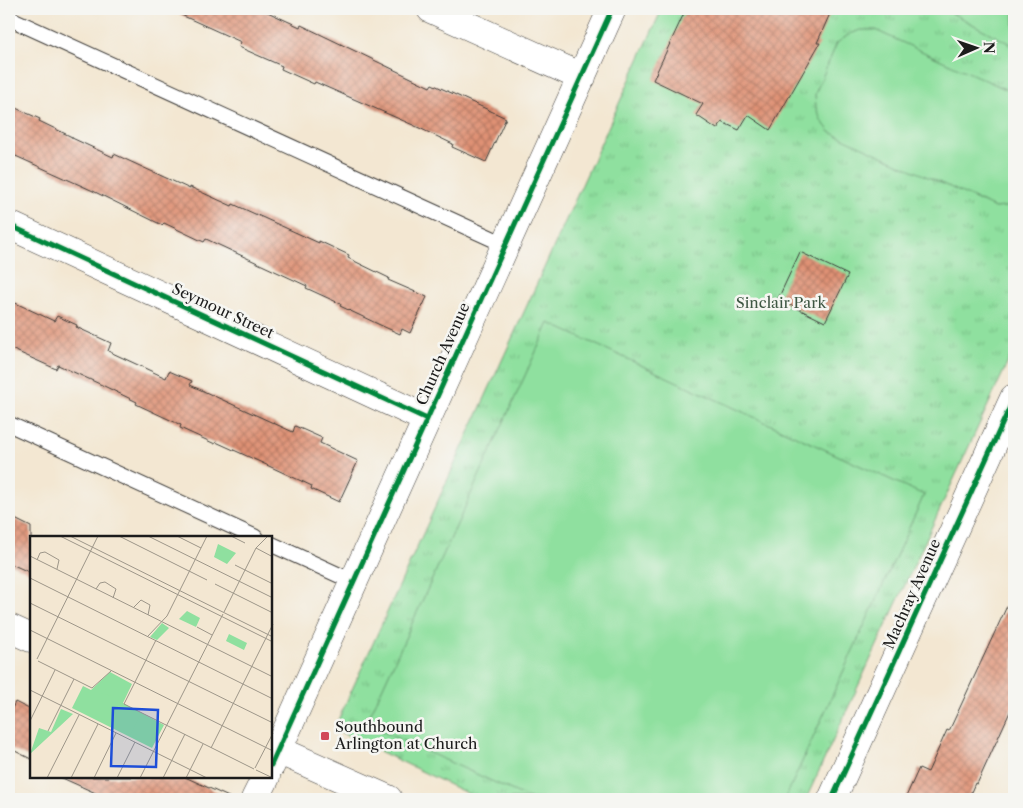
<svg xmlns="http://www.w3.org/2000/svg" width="1023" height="808" viewBox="0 0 1023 808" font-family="'Libre Caslon Text',serif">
	<defs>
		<pattern id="grass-tufts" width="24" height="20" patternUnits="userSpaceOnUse" patternTransform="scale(1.25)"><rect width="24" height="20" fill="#8fe09f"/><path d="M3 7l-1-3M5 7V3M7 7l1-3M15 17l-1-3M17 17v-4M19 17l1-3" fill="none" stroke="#7bc088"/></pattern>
		<pattern id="building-cross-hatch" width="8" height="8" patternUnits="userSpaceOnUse" patternTransform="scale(1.25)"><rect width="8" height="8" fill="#df9175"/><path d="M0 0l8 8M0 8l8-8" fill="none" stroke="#b4765f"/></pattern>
	</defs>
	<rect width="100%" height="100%" fill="#f6f6f2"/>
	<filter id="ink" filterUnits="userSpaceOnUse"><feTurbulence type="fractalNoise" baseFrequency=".02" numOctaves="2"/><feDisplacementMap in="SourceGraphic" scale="10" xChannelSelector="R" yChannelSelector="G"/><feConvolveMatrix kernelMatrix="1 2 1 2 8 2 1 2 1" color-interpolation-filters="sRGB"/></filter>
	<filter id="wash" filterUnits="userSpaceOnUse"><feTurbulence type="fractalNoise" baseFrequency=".0096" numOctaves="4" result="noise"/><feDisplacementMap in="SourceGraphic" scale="20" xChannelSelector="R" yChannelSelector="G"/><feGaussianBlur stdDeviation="1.12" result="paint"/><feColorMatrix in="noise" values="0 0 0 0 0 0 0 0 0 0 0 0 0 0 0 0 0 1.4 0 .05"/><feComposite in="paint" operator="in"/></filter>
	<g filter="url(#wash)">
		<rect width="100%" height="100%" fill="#f3e7d2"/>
		<path fill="url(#grass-tufts)" stroke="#567e5e" d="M662,9H1014V349L806,799H479L334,729Z"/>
		<path fill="#8fe09f" stroke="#567e5e" d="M944,9H1014V46Z
			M860,30H875L1014,93V206L995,208L830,132L821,120L816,108L815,94L837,43L848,35Z
			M549,323L924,495L785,799H531L366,724Z"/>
		<g id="blocks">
			<path fill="url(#building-cross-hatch)" d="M168,9H261L300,27L301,25L430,87L432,84L506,118L486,162L452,147L453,144L413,125L315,82L314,84L281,69L282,66L239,47L241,42Z
				M686,9H832L817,43H820L770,130L748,115L739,130L722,122L717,129L696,115L703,104L653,80Z
				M9,105L40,119L39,121L72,137V138L113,157L114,154L190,189V187L232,206L233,204L319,243V241L349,255L348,258L389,278L388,280L427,297L410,333L402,329L400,334L378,324L340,306L341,304L306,288L307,286L206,239L204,242L164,223L162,225L91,190L9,153Z
				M800,252L848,275L825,322L778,299Z
				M9,300L54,321L57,316L77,325L76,327L111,343L108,351L166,378L169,371L192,381L190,385L293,432L295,426L322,438L320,443L358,461L339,502L311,489L312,486L258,461L216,442L215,444L180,428L181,425L136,404L137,402L102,385L58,365L56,369L9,348Z
				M9,516L31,527V573L9,563Z
				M1014,591V703L977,784L975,783L968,799H905L919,768L928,772L947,730L949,731Z
				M15,702L31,710V759L9,748V715Z
				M60,777H185L233,799H109Z"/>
		</g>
	</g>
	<g filter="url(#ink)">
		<use href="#blocks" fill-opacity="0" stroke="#3c3a37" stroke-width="1"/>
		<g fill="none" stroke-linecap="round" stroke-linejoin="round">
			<g stroke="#3c3a37" stroke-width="17">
				<path id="lane" d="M9,18L506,245
					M9,424L255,537
					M271,544L354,582"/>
			</g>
			<g stroke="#3c3a37" stroke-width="29">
				<path id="street" d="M431,9L582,77
					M9,225L427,419
					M271,765L612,9
					M255,799L266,777
					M832,799L1014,398"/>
			</g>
			<g stroke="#3c3a37" stroke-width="29">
				<path id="secondary" d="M9,628L31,638
					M271,747L388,799"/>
			</g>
			<use href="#lane" stroke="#fff" stroke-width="15"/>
			<use href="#street" stroke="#fff" stroke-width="28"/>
			<use href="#secondary" stroke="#fff" stroke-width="28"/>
			<g stroke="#f6f6f2" stroke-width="8">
				<path id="cycleway" d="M9,225L427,419
					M271,765L612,9
					M832,799L1014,398"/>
			</g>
			<use href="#cycleway" stroke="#00873e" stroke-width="5"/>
		</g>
	</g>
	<rect fill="#d1495b" stroke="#f6f6f2" stroke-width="2" x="320" y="731" width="10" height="10" rx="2.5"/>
	<g text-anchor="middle" stroke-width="5" stroke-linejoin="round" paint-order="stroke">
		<g font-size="15" fill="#3e5743" stroke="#f6f6f2">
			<text x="781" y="308">Sinclair Park</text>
		</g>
		<g font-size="15" fill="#1c1c1c" stroke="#f6f6f2">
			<text transform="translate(223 311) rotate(25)" y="5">Seymour Street</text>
			<text transform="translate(443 354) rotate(-66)" y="5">Church Avenue</text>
			<text transform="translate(912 594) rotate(-66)" y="5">Machray Avenue</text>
		</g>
		<g font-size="15" fill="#1c1c1c" stroke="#f6f6f2" text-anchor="start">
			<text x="335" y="732">Southbound<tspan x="335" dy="17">Arlington at Church</tspan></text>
		</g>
	</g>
	<g transform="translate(30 536)">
		<rect width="242" height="242" fill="#f3e7d2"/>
		<path d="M188,8L206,17L197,28L184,21ZM157,75L170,82L166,91L149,83ZM132,87L139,92L127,104L120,101ZM199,98L217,107L214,114L196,105ZM80,136L102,148L93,167L134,189L122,212L42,172L53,150L61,154ZM31,173L43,178L0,218L9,192L21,196Z" fill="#8fe09f"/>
		<path d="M87,141L100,148L76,185L53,174L71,157L81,160L75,154ZM110,179L132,190L122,210L100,199Z" fill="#8fe09f"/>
		<path fill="none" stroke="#9d9689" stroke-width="1" d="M30,0L243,106M40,0L243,101M89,0L177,44M118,0L243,62M147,0L171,12M201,0L215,7M226,12L243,21M0,20L243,141M7,24L10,17L15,16L29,24L27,33M205,29L243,48M0,42L243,163M185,48L243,77M66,53L70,47L75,46L86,53L83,62M0,67L243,187M103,72L111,64L120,69L118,79M194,76L226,12L238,0M167,91L182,99M0,94L243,215M118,100L137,80L177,0M126,104L94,168L224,233M7,123L68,0M8,125L62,152L81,135M0,154L177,242M0,185L25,134M18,195L44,143M181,212L243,88M225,232L243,197M226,234L243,242M17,242L49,179M41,242L68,188M64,242L86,197M87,242L105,206M110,242L193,78M133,242L155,198M156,242L173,208"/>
		<path fill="#1d4ed8" fill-opacity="0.15" stroke="#1d4ed8" stroke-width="2.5" d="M83,172L128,174L126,231L81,230Z"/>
		<rect width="242" height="242" fill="none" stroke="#1c1c1c" stroke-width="2.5"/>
	</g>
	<rect width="1023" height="808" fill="none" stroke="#f6f6f2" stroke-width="30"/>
	<g transform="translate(976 48) rotate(88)" stroke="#f6f6f2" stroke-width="4" paint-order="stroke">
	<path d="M0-4L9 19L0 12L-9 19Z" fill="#1c1c1c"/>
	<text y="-8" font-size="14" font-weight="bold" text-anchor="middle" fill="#1c1c1c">N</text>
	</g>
</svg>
